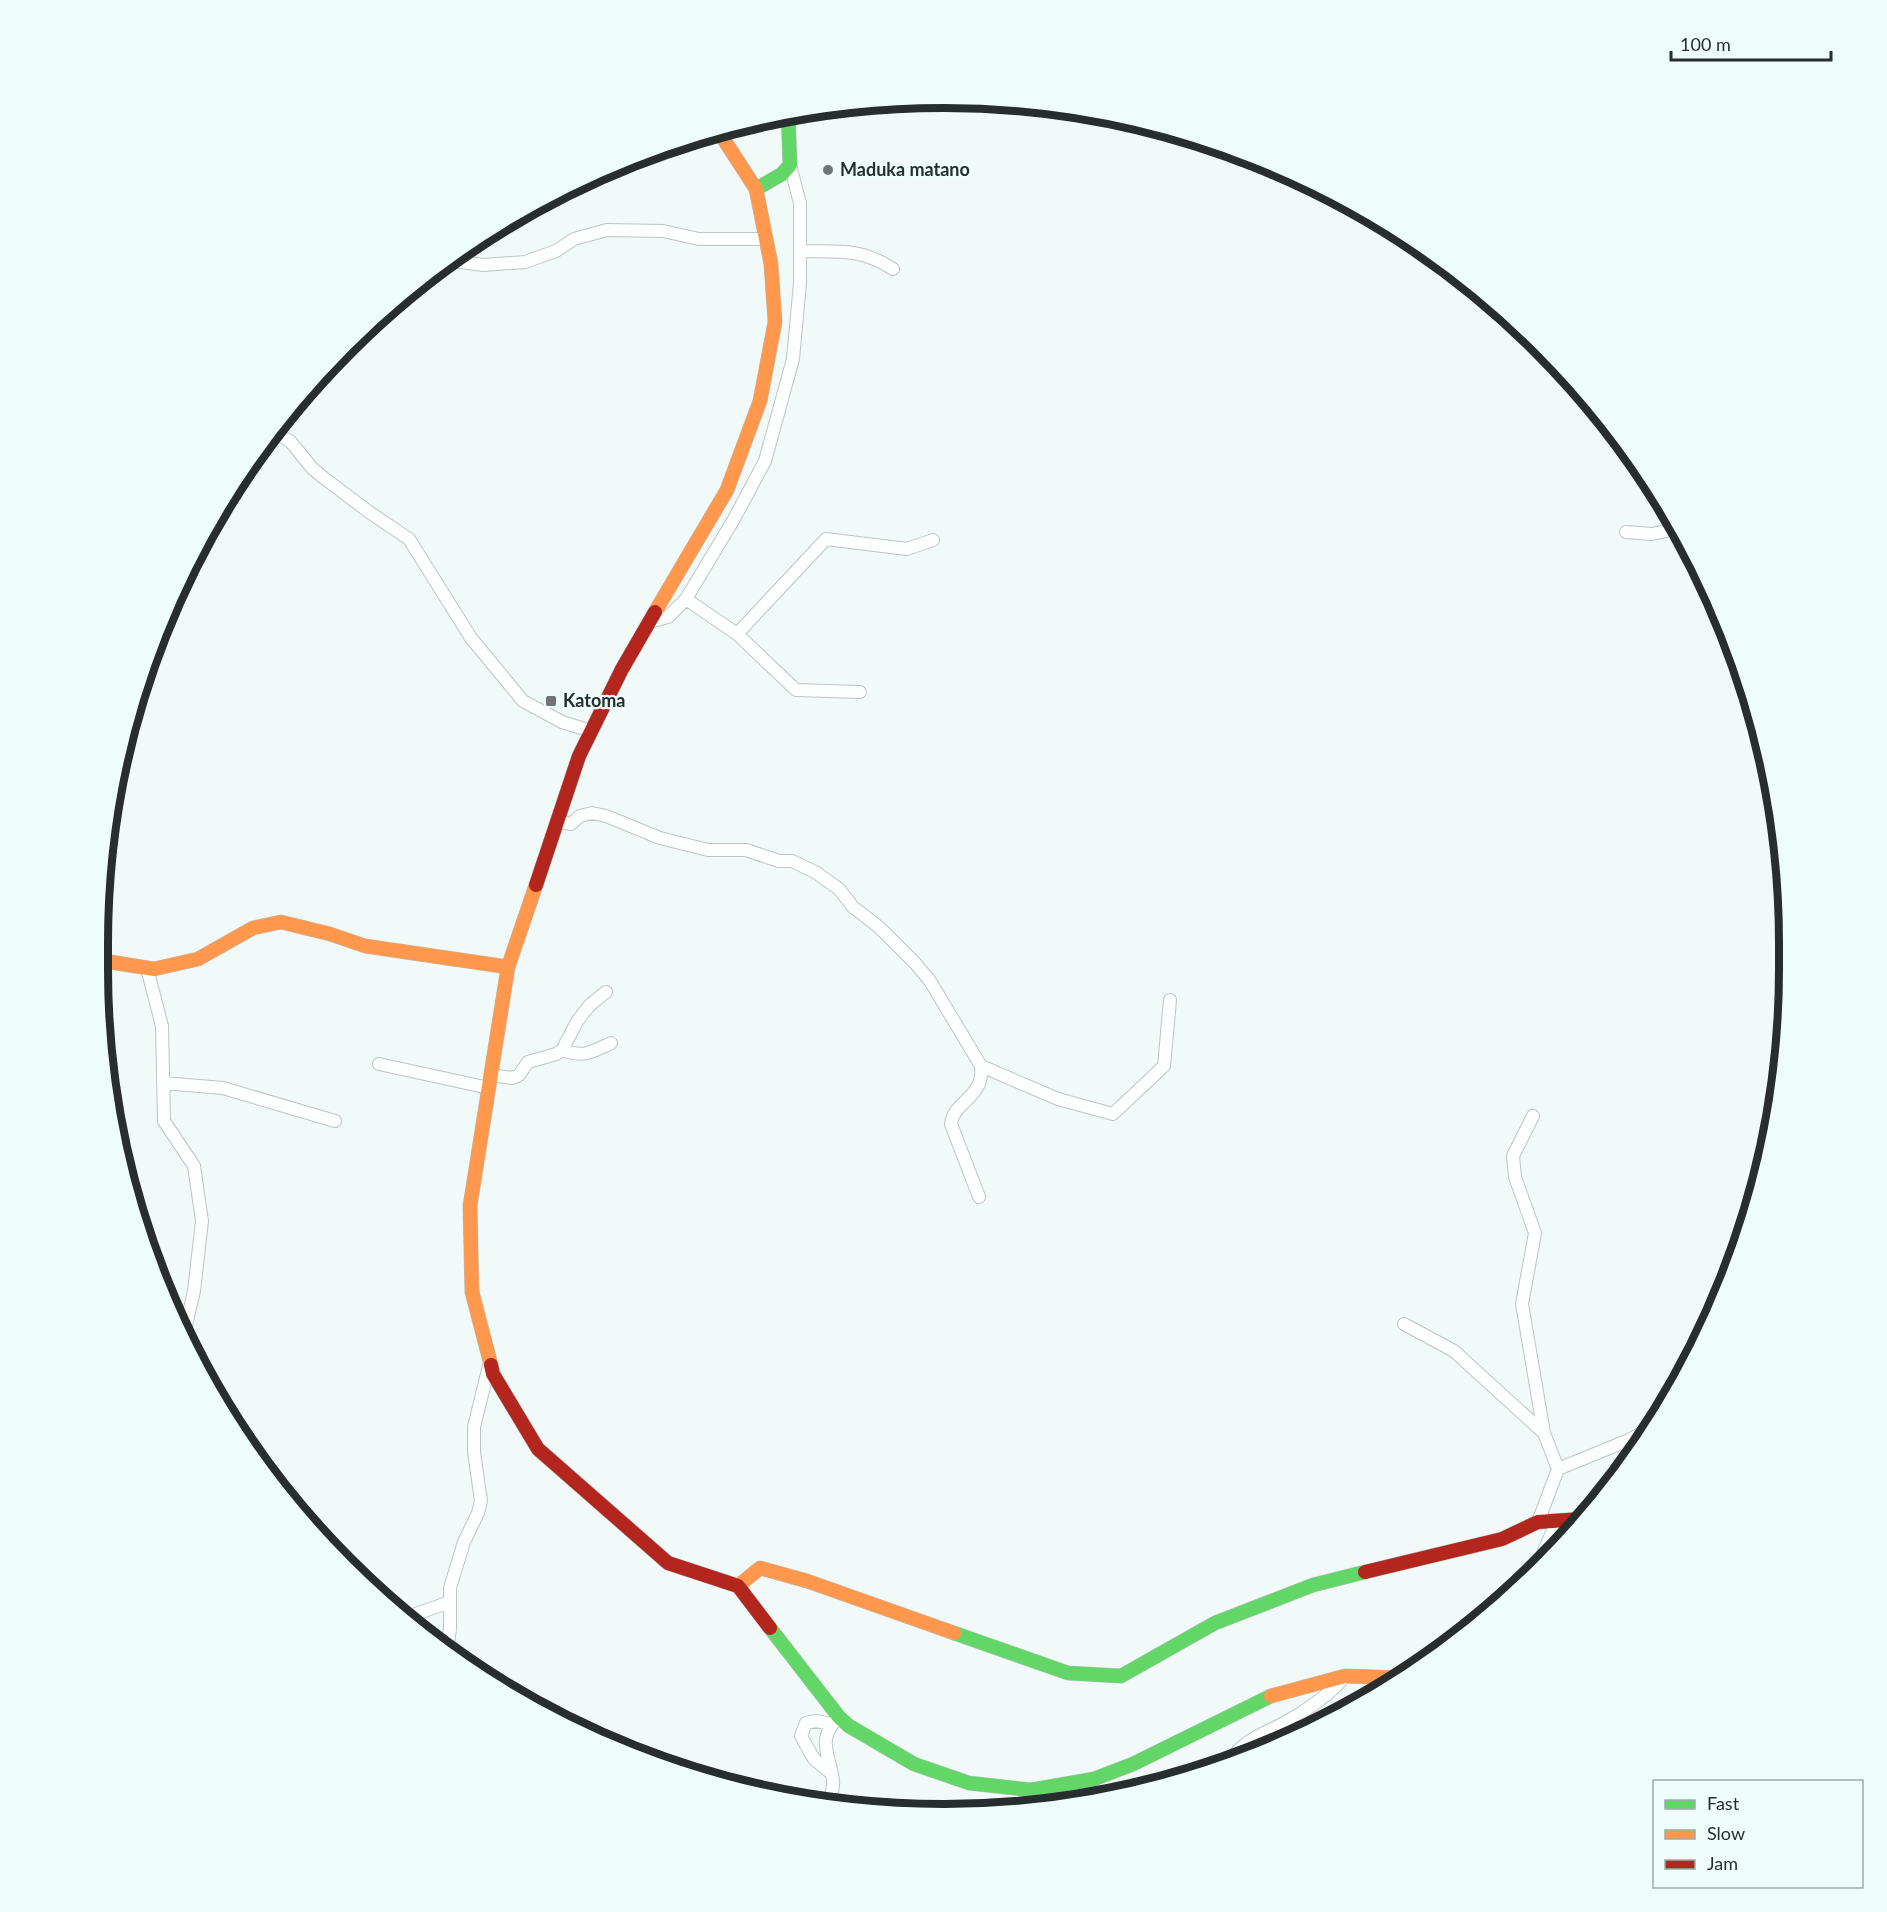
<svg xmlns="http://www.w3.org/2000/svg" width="1887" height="1912" viewBox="0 0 1887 1912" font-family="Lato,sans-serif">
	<rect width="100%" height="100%" fill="#f2faf9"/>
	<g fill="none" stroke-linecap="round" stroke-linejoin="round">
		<g stroke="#bec4c3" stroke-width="14">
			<path id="street" d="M800,251C838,252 859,247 893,269
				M451,258L454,261L483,265L525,262L556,251L574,239L607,230L663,231L699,239H766
				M274,432L290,441L312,468L324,478L369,512L409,539L471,638L523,701L562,722L591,731
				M1626,532L1652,534L1676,529
				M686,599L737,634L796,690L860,692
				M649,622L668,617L686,599L734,519L765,461L793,359L800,283V203L790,165
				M737,634L826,539L907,549L933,540
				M557,822L571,824L580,816L592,813L606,816L660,838L708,850H746L779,861H792L815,872L839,889L853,907L880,928L915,963L930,981L981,1066C985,1098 953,1101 951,1124L979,1197
				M147,968L162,1026L164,1121L194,1166L202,1221L194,1291L184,1334
				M562,1050C584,1058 592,1052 611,1043
				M379,1064L489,1088
				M981,1066L1058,1099L1113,1114L1164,1066L1170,1000
				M491,1075L512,1078L519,1075L528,1062L556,1054L562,1050L578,1020L590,1005L606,992
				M163,1083L223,1088L335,1121
				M1533,1116L1513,1156L1515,1177L1535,1233L1522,1304L1544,1433L1558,1469
				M1404,1324L1454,1351L1544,1433
				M1538,1522L1558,1469L1629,1440L1654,1426
				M1548,1558L1544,1551L1557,1521
				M407,1617L450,1602
				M447,1650L450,1629V1588L464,1542L478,1513L481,1501L474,1452V1427L489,1366
				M1230,1761C1243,1740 1263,1734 1284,1723C1303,1713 1331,1694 1344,1677
				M830,1772L814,1759L801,1736L806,1723L816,1721L831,1724
				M828,1803C831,1795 834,1788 833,1780C829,1753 816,1739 839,1717"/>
		</g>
		<g stroke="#bec4c3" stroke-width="15">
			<path id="fast" d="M756,189L782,174L790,165L788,113
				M770,1628L839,1717L849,1726L914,1764L969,1783L1031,1790L1094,1779L1133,1764L1271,1696
				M954,1633L1068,1673L1121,1676L1215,1623L1313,1585L1365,1572"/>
		</g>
		<g stroke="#bec4c3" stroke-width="15">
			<path id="slow" d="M655,612L727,490L760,401L775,322L771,264L756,189L719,132
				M98,960L154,969L198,959L253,928L281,922L330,934L365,946L508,967
				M491,1365L472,1292L470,1206L508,967L536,885
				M738,1586L760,1568L807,1581L954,1633
				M1271,1696L1345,1676L1403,1678"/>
		</g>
		<g stroke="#bec4c3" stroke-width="15">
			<path id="jam" d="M536,885L579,756L622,669L655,612
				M491,1365L493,1374L538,1449L668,1563L738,1586L770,1628
				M1365,1572L1502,1539L1538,1522L1581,1519"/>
		</g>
		<use href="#street" stroke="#fdfefe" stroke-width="12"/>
		<use href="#fast" stroke="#63d668" stroke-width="14"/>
		<use href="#slow" stroke="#ff974d" stroke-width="14"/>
		<use href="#jam" stroke="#b3261e" stroke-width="14"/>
	</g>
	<g fill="#6f7574" stroke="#eefdfc" stroke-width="2">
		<circle cx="828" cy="170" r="6"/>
		<rect x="545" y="695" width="12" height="12" rx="3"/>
	</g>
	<g text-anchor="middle" stroke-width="4.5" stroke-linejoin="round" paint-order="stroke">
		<g font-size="18" font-weight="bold" fill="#282d2d" stroke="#eefdfc" text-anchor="start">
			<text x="840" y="176">Maduka matano</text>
			<text x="563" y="707">Katoma</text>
		</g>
	</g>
	<path d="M0 0H1887V1912H0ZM943 108H944A835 835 0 0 1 1779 943V969A835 835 0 0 1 944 1804H943A835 835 0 0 1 108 969V943A835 835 0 0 1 943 108Z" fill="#eefdfc" fill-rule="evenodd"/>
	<path fill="none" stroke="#282d2d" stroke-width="8" d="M943 108H944A835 835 0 0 1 1779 943V969A835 835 0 0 1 944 1804H943A835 835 0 0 1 108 969V943A835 835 0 0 1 943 108Z"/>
	<rect x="1653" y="1780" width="210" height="108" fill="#eefdfc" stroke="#9faaa9" stroke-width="1.5"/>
	<rect x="1665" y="1800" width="30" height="9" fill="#63d668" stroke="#9faaa9" stroke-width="1.5"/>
	<text x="1707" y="1810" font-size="18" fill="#282d2d">Fast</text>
	<rect x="1665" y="1830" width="30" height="9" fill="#ff974d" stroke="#9faaa9" stroke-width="1.5"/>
	<text x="1707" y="1840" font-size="18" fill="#282d2d">Slow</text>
	<rect x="1665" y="1860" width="30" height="9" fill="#b3261e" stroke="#9faaa9" stroke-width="1.5"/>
	<text x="1707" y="1870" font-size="18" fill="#282d2d">Jam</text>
	<path d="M1671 51v9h160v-9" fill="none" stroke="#282d2d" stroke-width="3"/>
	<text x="1680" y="51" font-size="18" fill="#282d2d" stroke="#eefdfc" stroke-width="4.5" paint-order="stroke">100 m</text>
</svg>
